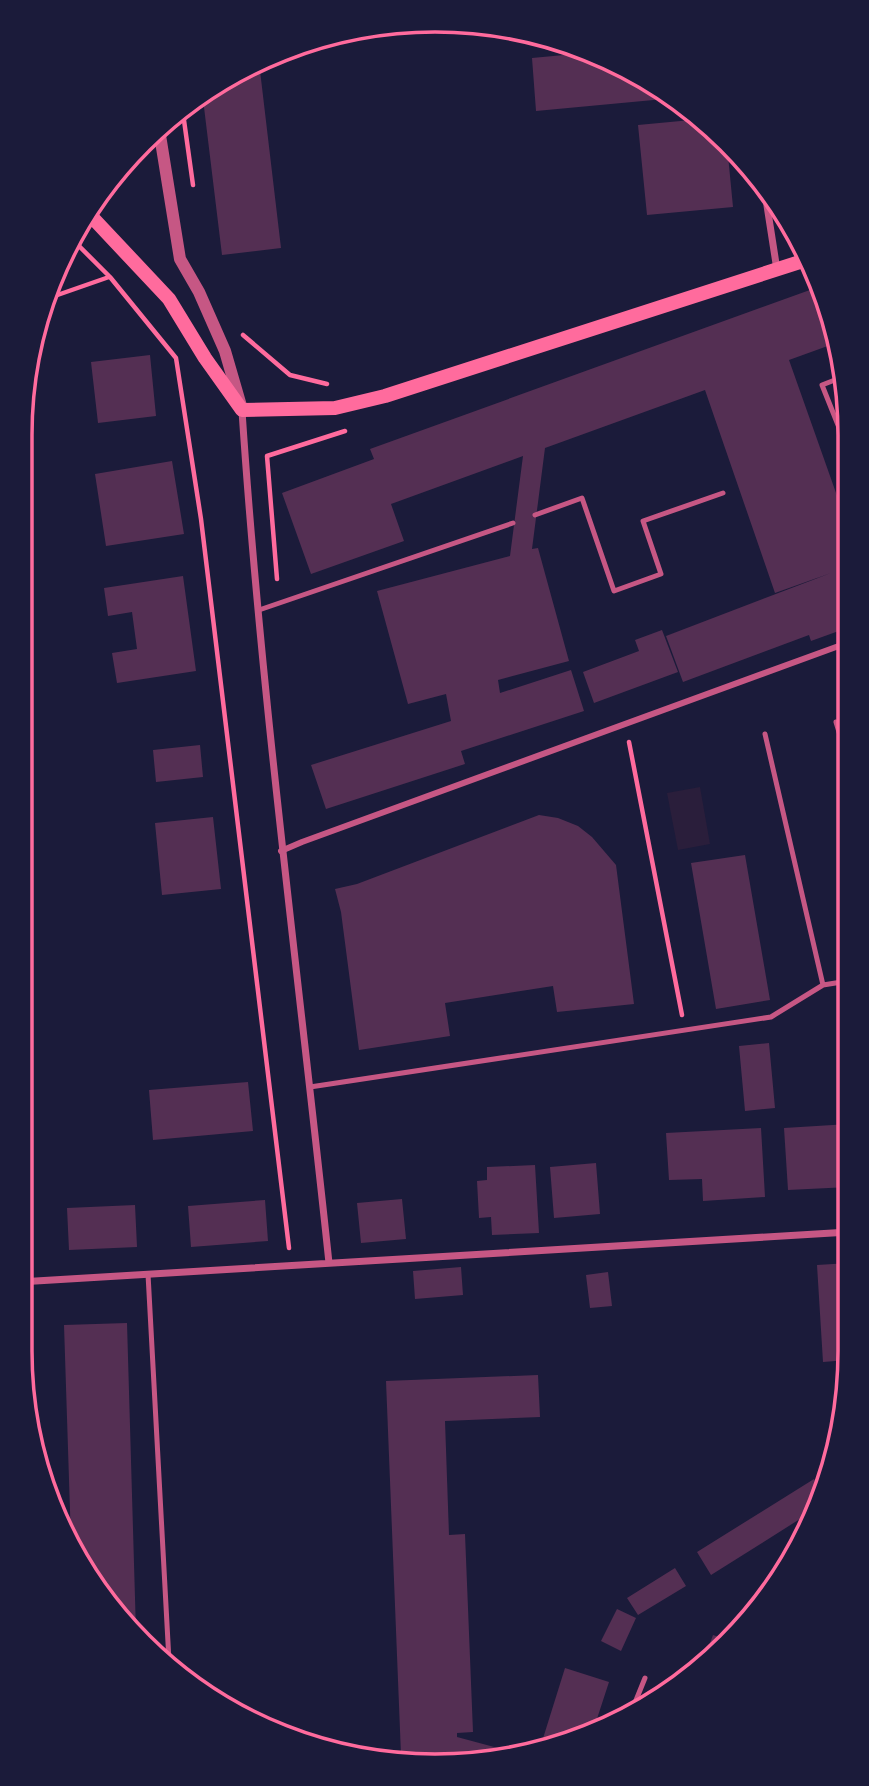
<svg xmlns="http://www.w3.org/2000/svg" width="869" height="1786" viewBox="0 0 869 1786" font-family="Mulish,sans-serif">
	<rect width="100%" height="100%" fill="#1b1b3a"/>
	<path fill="#2a1e3b" d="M700,787L710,844L678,850L667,793Z"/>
	<path fill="#542f53" d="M596,52L675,98L536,111L532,58Z
		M259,62L281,248L222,255L203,99Z
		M702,119L727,145L733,207L647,215L638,125Z
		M821,286L836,343L789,360L847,524V628L811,641L809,635L683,682L666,636L831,573L775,593L705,390L545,448L532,549L538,548L569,661L498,680L500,693L571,670L584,711L461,751L465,764L326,809L311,765L451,721L446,694L408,704L377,591L510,556L523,456L391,504L404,541L311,574L282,493L374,459L370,449Z
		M150,355L156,416L98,423L91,362Z
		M172,461L184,534L106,546L95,474Z
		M183,576L196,671L117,683L112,653L137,649L132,612L108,616L104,588Z
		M662,630L678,672L594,703L583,672L639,651L635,640Z
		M200,745L203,777L156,782L153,750Z
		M539,815L558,818L578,826L592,837L616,865L634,1004L557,1012L553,986L445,1003L450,1036L359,1050L341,912L335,889L357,884Z
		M213,817L221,889L162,895L155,823Z
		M745,855L770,1000L716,1009L691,863Z
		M769,1043L775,1108L745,1111L739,1046Z
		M248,1082L253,1131L153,1140L149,1090Z
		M849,1124V1187L788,1190L784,1128Z
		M761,1128L765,1197L703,1201L702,1179L669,1180L666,1133Z
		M596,1163L600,1214L554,1218L550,1167Z
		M535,1165L539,1233L492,1235L491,1217L479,1218L477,1181L487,1180V1167Z
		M402,1199L406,1239L361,1243L357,1203Z
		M265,1200L268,1241L191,1247L188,1206Z
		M135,1205L137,1247L69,1250L67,1208Z
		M849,1263L848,1360L823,1362L817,1265Z
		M461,1267L463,1295L415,1299L413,1271Z
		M608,1272L612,1306L590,1308L586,1275Z
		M127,1323L136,1632L105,1605L71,1541L64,1325Z
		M538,1375L540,1417L445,1421L449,1535L465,1534L473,1732L457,1733V1737L520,1754L488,1763L424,1761L401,1755L386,1381Z
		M814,1479L822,1491L819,1507L711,1575L697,1552Z
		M675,1568L686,1586L638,1615L627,1598Z
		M617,1609L636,1618L621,1651L601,1641Z
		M713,1635L728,1640L705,1657Z
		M565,1668L609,1682L593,1731L540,1748Z"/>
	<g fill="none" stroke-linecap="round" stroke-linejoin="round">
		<path stroke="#ff6b9d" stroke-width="4.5" d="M183,113L193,185
			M74,241L110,277L176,358L201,519L289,1248
			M46,299L109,277
			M243,335L290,375L327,384
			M277,579L267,456L345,431
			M629,742L682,1015"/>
		<path stroke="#c65784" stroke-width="5" d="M845,376L822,385L846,445
			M535,515L582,498L614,591L661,574L643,521L723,493
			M259,610L513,523
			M836,722L848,762
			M823,985L848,981
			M310,1087L771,1017L823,985L765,734
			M148,1274L169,1661
			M630,1715L645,1678"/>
		<path stroke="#c65784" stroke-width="6" d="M281,851L302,842L847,643"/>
		<path stroke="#c65784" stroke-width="7" d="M763,180L777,270
			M242,411C261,696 299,979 329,1263
			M19,1282L849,1232"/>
		<path stroke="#c65784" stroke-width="12" d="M159,129L180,259L199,292L225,351L241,406"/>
		<path stroke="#ff6b9d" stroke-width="14" d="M91,216L169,299L205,358L242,410L335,408L385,396L809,259"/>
	</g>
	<path d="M0 0H869V1786H0ZM435 32H435A403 403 0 0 1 838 435V1351A403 403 0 0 1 435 1754H435A403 403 0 0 1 32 1351V435A403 403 0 0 1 435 32Z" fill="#1b1b3a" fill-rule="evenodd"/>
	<path fill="none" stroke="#ff6b9d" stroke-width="3.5" d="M435 32H435A403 403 0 0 1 838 435V1351A403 403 0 0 1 435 1754H435A403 403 0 0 1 32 1351V435A403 403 0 0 1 435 32Z"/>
</svg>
